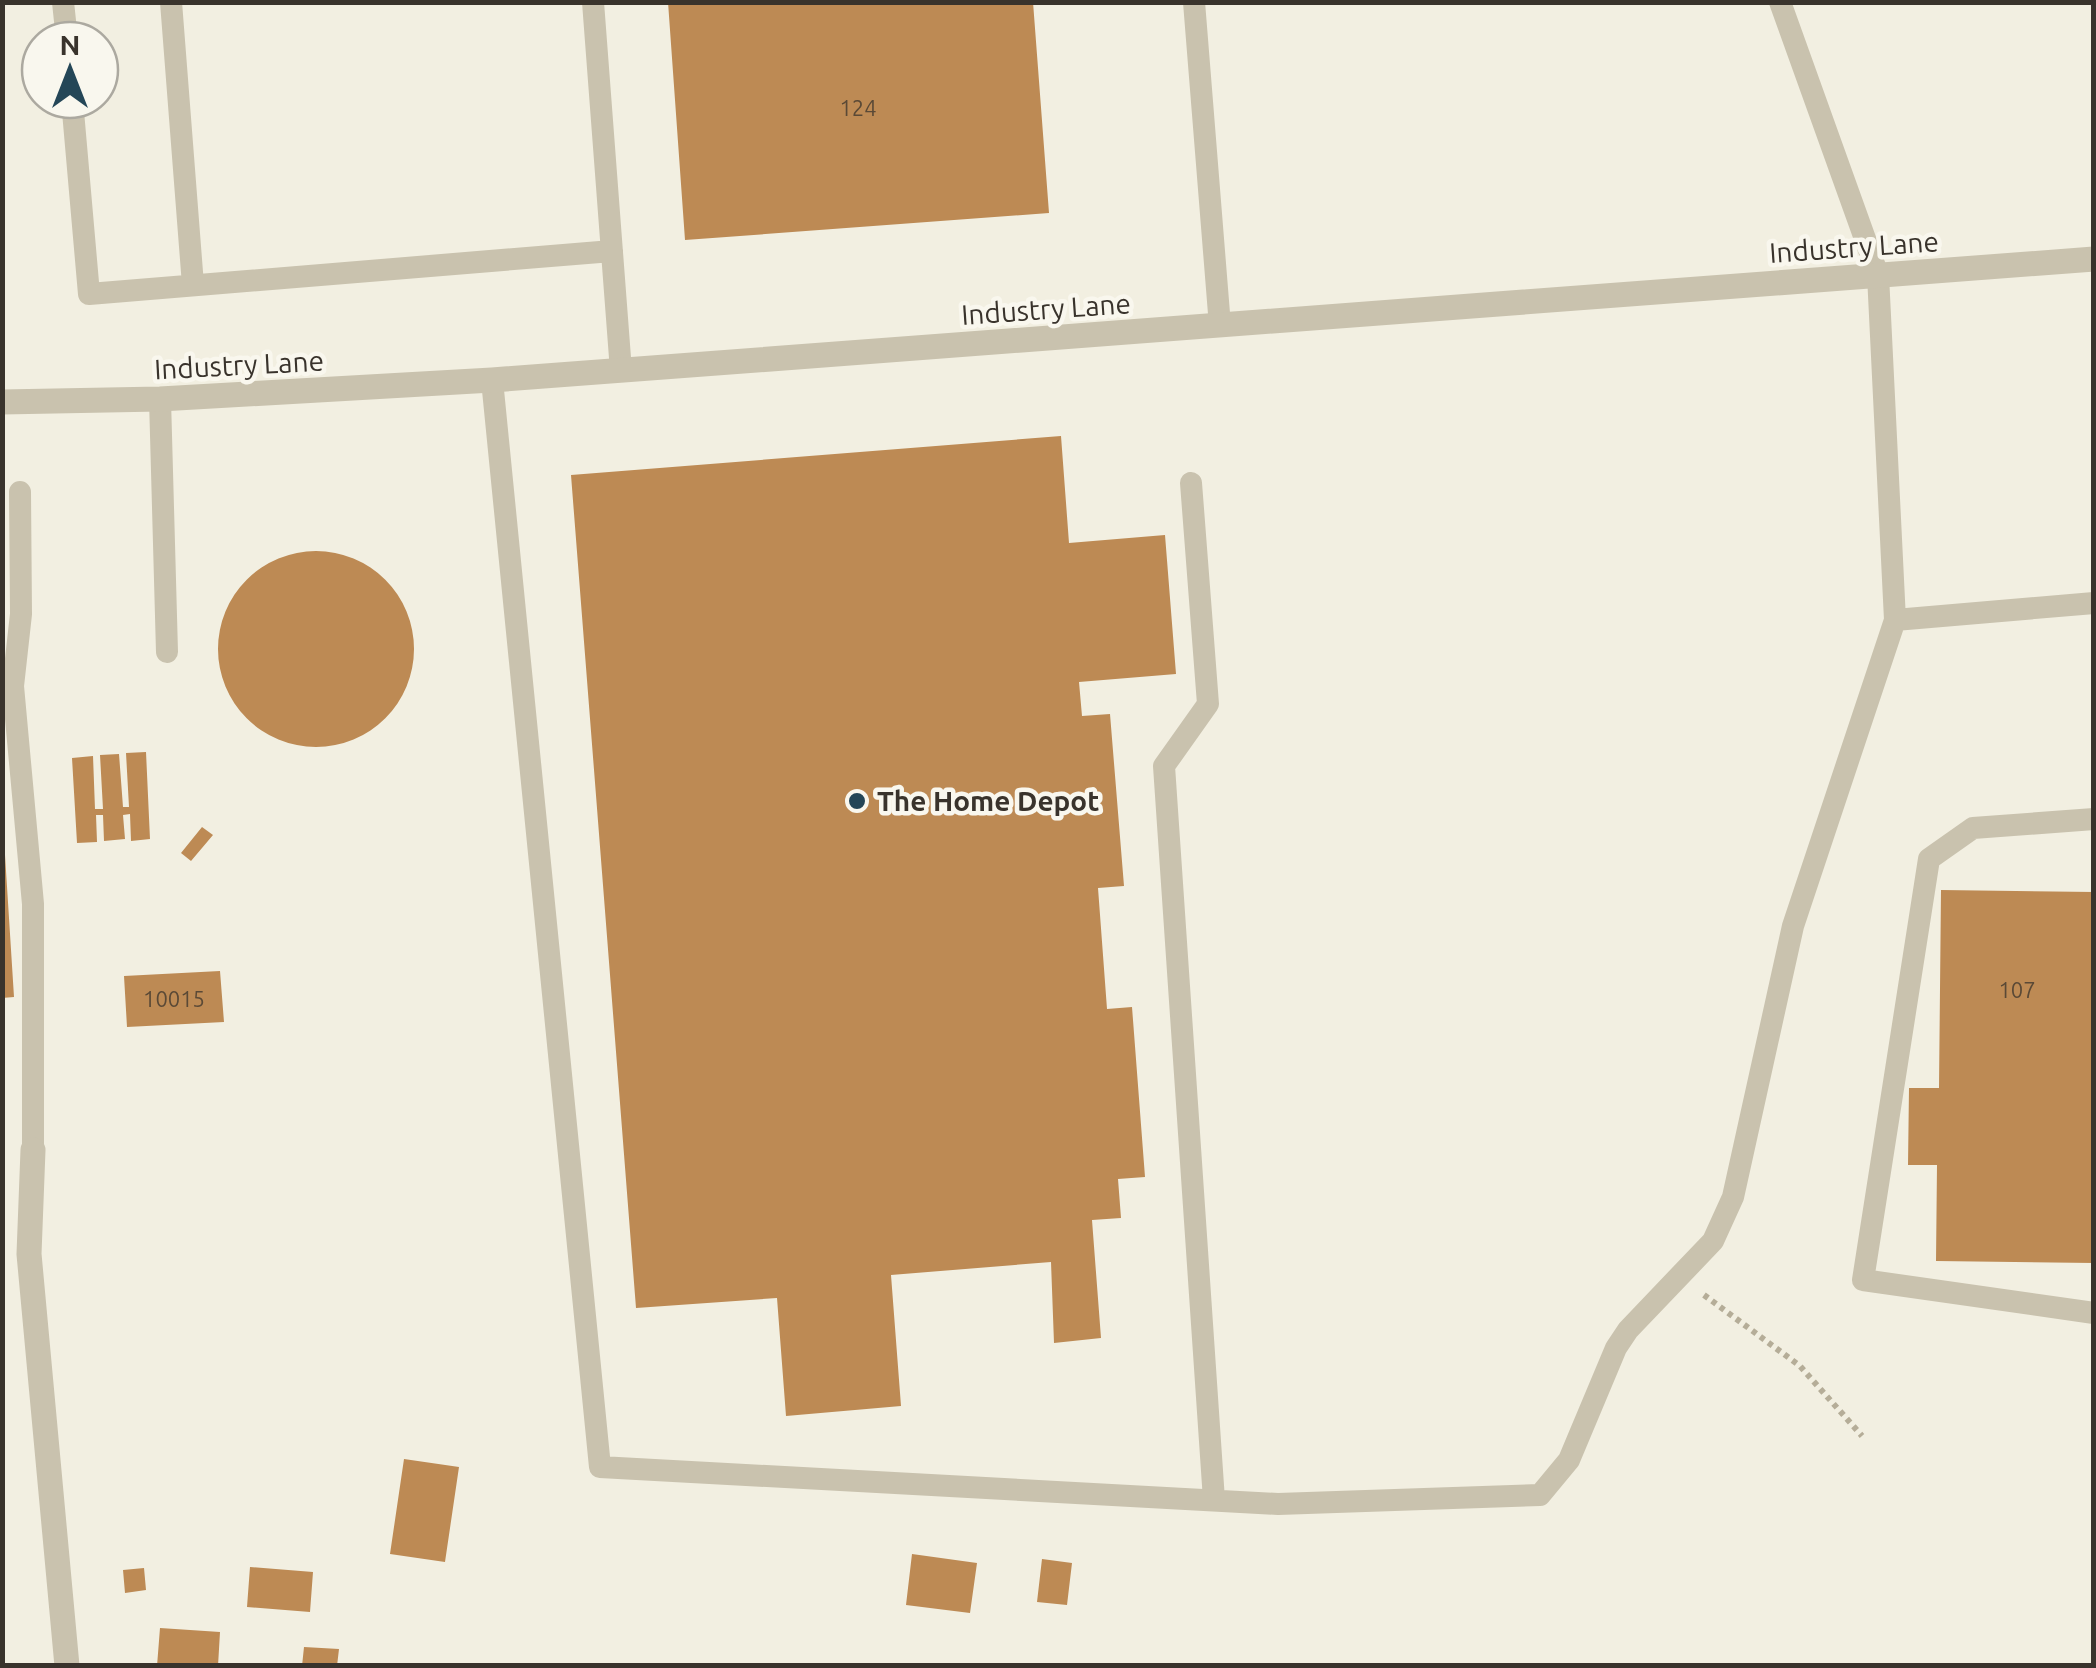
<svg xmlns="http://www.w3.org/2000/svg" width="2096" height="1668" viewBox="0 0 2096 1668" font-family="Ubuntu,sans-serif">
	<rect width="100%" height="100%" fill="#f2efe1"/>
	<path fill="#bd8a54" d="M668,2H1033L1049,213L685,240Z
		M1061,436L1069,543L1165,535L1176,674L1079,682L1082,716L1110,714L1124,886L1098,888L1107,1009L1132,1007L1145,1177L1118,1179L1121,1218L1092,1220L1101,1338L1054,1343L1051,1262L891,1275L901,1406L786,1416L777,1298L636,1308L571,475Z
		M218 649a98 98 0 1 1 196 0a98 98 0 1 1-196 0Z
		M146,752L150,839L131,841L130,814L123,815L125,839L104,841L103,815H96L97,842L77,843L72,758L93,756L95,809H103L100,755L119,754L123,807H129L126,753Z
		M202,827L213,835L191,861L181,853Z
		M2,855H5L14,997L2,998Z
		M1941,890L2094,892V1263L1936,1261L1937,1165H1908L1909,1088H1939Z
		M220,971L224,1022L127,1027L124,976Z
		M404,1459L459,1467L445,1562L390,1554Z
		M912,1554L977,1563L970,1613L906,1605Z
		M1042,1559L1072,1563L1067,1605L1037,1602Z
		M250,1567L313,1572L310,1612L247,1607Z
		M144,1568L146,1590L125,1593L123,1570Z
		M160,1628L220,1632L218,1666H157Z
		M304,1647L339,1649L337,1666H302Z"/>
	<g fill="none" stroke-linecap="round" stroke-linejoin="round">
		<path stroke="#b5ad98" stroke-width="6" stroke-dasharray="5 5" stroke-linecap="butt" d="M1704,1295L1800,1366L1862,1436"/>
		<path stroke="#c9c2ae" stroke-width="22" d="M63,2L67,40
			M171,2L193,285
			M593,2L621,371
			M1194,2L1220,326
			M72,100L89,294L612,251
			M492,380L600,1467L1278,1504L1540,1495L1569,1460L1616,1348L1628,1330L1713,1241L1733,1197L1793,926L1895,620L1878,275L1780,2
			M160,399L167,652
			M1191,483L1208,704L1164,766L1214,1500
			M20,492L21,614L13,686L33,904V1150
			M1895,620L2094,603
			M2094,819L1973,828L1929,859L1863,1280L2094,1313"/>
		<path stroke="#c9c2ae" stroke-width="25" d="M33,1150L29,1254L67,1666"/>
		<path stroke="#c9c2ae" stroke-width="25" d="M2,402L160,399L492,380L2094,259"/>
	</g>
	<circle fill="#244657" stroke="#f9f7ee" stroke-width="4" cx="857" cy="801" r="10"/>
	<g text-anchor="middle" stroke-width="9" stroke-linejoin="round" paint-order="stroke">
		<g font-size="22" fill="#5a4936">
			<text x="858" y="116">124</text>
			<text x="2017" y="998">107</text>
			<text x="174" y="1007">10015</text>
		</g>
		<g font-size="28" fill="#39332c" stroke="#f9f7ee">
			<text transform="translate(1854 247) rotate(-4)" y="10">Industry Lane</text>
			<text transform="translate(1046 309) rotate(-4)" y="10">Industry Lane</text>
			<text transform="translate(239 365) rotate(-3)" y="10">Industry Lane</text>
		</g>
		<g font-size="28" font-weight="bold" fill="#39332c" stroke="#f9f7ee" text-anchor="start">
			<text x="877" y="811">The Home Depot</text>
		</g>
	</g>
	<rect width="2096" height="1668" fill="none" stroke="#39332c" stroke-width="10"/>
	<g transform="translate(70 70)"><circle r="48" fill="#f9f7ee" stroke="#aca9a0" stroke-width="2.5"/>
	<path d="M0-8L18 38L0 25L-18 38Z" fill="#244657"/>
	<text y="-15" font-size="28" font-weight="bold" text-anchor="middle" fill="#39332c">N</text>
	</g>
</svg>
